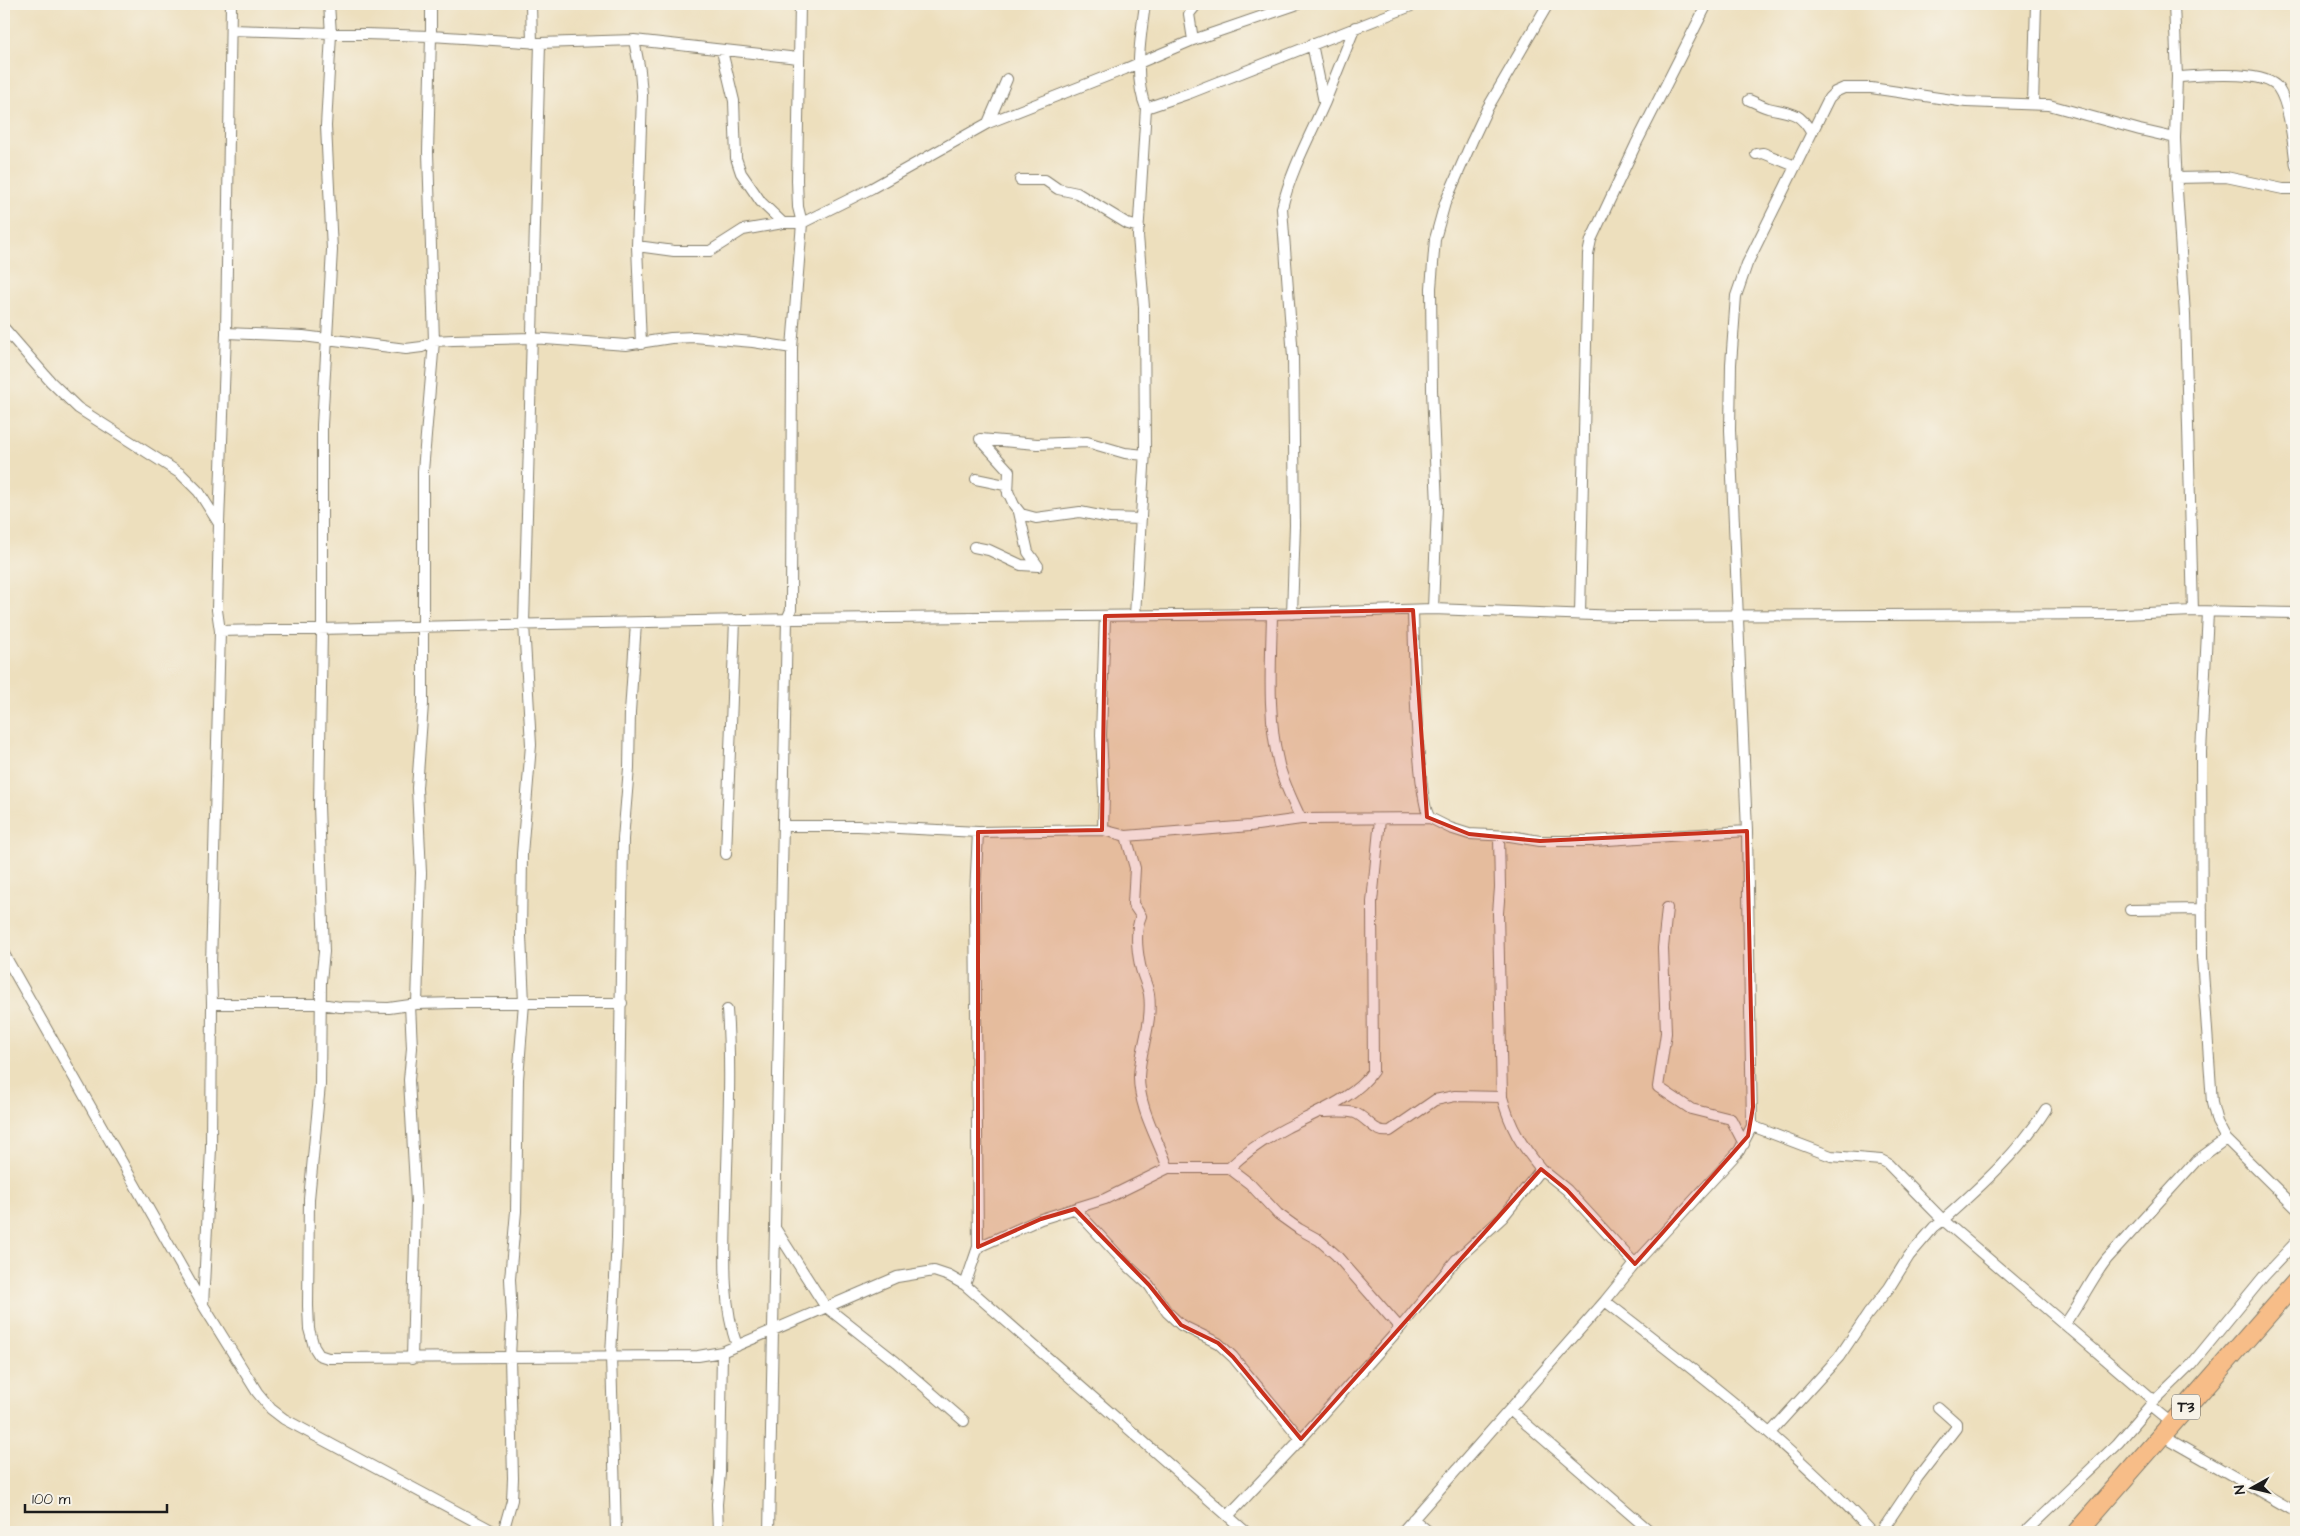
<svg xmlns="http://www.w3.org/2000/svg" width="2300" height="1536" viewBox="0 0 2300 1536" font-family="'Architects Daughter',sans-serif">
	<rect width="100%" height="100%" fill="#f7f3e8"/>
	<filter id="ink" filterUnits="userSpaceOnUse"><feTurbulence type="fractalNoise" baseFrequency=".02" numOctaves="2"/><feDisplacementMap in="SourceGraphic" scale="10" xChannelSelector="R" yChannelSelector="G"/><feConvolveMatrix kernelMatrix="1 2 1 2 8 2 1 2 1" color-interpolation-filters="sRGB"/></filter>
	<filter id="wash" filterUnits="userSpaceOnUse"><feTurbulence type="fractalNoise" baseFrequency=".0096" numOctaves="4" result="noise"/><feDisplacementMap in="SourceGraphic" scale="20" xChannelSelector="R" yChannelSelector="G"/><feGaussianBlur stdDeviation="1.12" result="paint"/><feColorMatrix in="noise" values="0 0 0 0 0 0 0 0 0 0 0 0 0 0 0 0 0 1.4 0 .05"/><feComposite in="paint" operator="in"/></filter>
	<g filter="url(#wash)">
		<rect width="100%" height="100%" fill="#eddfbd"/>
	</g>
	<g filter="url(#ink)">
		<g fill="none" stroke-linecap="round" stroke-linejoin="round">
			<g stroke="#847e6c" stroke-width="12">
				<path id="street" d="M329,4L331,34L326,126L332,250L322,425V630L319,805L324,952L321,981L320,1085L309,1199L308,1306L309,1329L314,1347L319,1355L328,1358L698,1356L722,1352L897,1277L934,1271L949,1276L965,1285L1246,1532
					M431,4V36L540,43L634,40
					M531,4L532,43
					M1145,4C1141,36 1133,77 1146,108
					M2174,4L2177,77L2175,138L2177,190L2185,315L2193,611
					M231,30L431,36L428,152L434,341L423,471V704L417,788L421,873L417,1004
					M1193,40L1189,14L1197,4
					M1312,44L1324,102
					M722,51L734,101L736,158L741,173L761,202L783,223
					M2177,77C2199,76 2264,69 2278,88C2290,105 2293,145 2296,166
					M1749,100C1755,102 1761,106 1768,108C1790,113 1799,111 1811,132
					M2033,104L2036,4
					M988,123L1007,79
					M1756,154L1763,153L1795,166
					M2176,178L2226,177L2283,189H2296
					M1020,180H1045L1058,189L1077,193L1128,224L1139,227
					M637,246L674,251H710L743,230L783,223H802L872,188L988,123L1125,69L1193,40L1298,4
					M4,328L51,382L78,408L181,474L199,492L218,522
					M226,333L231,4
					M641,344L637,246L642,95L640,71L634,40L798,58
					M792,348L753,342L694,337L671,338L626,345L532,338L453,340L434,341L422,347L406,349L303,336L226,333L219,523L217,610L220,631L795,619L1272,614L1433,609L1621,616L2123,614L2193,611L2296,613
					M976,479L1005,485L1014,505L1021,514L1036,518L1080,512L1110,518L1141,519
					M1008,494L1009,471L980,439L1037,444L1087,442L1125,453L1145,455
					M1019,512L1028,552L1038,566
					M974,547L989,550L1021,565L1038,566
					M1433,609L1437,506L1432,390L1431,288L1435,239L1445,203L1472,141L1487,109L1548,4
					M1413,610C1414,643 1416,800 1430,818
					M2208,612L2201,752L2202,957L2212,1103L2217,1122L2226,1139L2296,1208
					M1272,614C1271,664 1267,716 1279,765C1284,784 1293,802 1301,819
					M1292,614L1295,525L1293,357L1282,208C1291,170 1309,138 1325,102C1335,77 1345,52 1355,27
					M1580,614L1588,254L1591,240L1636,144L1707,4
					M1135,615L1145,451L1144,307L1138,236L1146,108L1190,93L1416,4
					M220,631L211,965L212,1004H321L340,1007L389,1008L417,1004L456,1003H622
					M783,826H858L978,832L975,895L978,1247L965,1285
					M1103,830L1104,794L1101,735L1105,616
					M978,832L1103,830L1126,836L1250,826L1301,819L1430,818L1450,828L1469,834L1510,836L1540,841H1592L1747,831
					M1126,836L1135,868L1133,904L1141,916C1135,930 1137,950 1140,965C1142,975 1147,984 1149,994C1153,1023 1140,1049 1139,1077C1139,1109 1158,1139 1168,1168
					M1499,837L1500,888L1498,913L1502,1097C1511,1129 1520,1143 1541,1169
					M726,854L735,620
					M1667,908L1663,948L1666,1033L1658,1087L1691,1109L1731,1119L1744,1144
					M2130,910L2202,909
					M4,954L203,1305L257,1392L271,1409L284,1419L495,1532
					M410,1005L412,1048L409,1080L416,1202L412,1359
					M727,1010C732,1076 727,1143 726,1209C725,1253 722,1303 737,1346
					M2046,1109C2019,1152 1981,1186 1943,1220L2154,1401
					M1322,1112C1332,1112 1345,1110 1355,1113C1368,1118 1374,1134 1390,1131L1435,1100L1455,1096L1502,1097
					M1752,1126L1831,1156L1881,1160L1887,1163L1943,1220L1934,1227L1909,1256L1889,1288L1868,1314L1839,1357L1770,1433
					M1229,1168C1246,1152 1265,1139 1286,1128C1313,1114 1356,1098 1373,1071L1372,902L1380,819
					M1075,1209L1127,1265L1149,1285L1167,1312L1181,1325L1218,1343L1233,1357L1301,1439
					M775,1228L825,1306L896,1362L964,1421
					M978,1247L1041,1219L1105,1199L1168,1168H1229L1250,1184L1278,1214L1299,1229L1319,1240L1336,1255L1400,1328
					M1605,1301C1698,1373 1792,1445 1872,1532
					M203,1305L211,1148L212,1004
					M2065,1324C2081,1303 2091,1279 2107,1259L2196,1161L2226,1139
					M2150,1406L2171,1423
					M1510,1410L1651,1532
					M2161,1435L2296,1512
					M1228,1516L1301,1439L1400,1328L1456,1260L1503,1217L1541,1169L1567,1190L1635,1264
					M1413,1519L1429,1532
					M503,1532L512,1500L513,1478L510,1357L512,1318L510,1279L516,1211L518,1079L524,1003L521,936L522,854L531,745L524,624L540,43
					M616,1532L611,1356L617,1238L623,839L629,768L630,712L636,623
					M718,1532L717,1504L720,1473L722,1352
					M769,1532L787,619L791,610L792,348L802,223L798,207L797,180L800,4
					M1402,1532L1605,1301L1635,1264L1739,1151L1752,1126L1747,831L1730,430L1731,364L1736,296L1747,264L1829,98L1835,92L1844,88H1871L1966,102L2049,105L2140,130L2175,138
					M1881,1532L1918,1477L1956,1428V1423L1938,1407
					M2025,1532L2118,1443L2154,1401L2191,1365L2264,1276L2296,1242"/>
			</g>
			<g stroke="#847e6c" stroke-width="21">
				<path id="highway" d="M2077,1532L2296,1282"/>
			</g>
			<use href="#street" stroke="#fff" stroke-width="10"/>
			<use href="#highway" stroke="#f7bd88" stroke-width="19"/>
		</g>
	</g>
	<path fill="#c8321e" fill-opacity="0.2" stroke="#c8321e" stroke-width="4" stroke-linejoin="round" d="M1413,610L1427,817L1469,834L1540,841L1747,831L1753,1107L1748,1136L1635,1264L1567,1190L1541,1169L1301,1439L1233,1357L1218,1343L1181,1325L1149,1285L1075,1209L1041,1219L978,1247V832L1102,830L1105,616Z"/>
	<g text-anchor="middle" stroke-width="5" stroke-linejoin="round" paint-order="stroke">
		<rect fill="#f7f3e8" stroke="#5e5c59" stroke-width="1" x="2172" y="1394.5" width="28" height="25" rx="4"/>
		<g font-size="15" font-weight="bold" fill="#1c1c1c">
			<text x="2186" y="1412">T3</text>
		</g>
	</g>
	<rect width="2300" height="1536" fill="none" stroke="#f7f3e8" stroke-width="20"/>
	<g transform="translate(2252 1488) rotate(262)" stroke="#f7f3e8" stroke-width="4" paint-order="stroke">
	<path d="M0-4L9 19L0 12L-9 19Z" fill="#1c1c1c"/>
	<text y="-8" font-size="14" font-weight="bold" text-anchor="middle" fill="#1c1c1c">N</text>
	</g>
	<path d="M25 1504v8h142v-8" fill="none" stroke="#1c1c1c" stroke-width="2.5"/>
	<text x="32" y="1504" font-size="15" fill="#1c1c1c" stroke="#f7f3e8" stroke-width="4" paint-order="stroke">100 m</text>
</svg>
